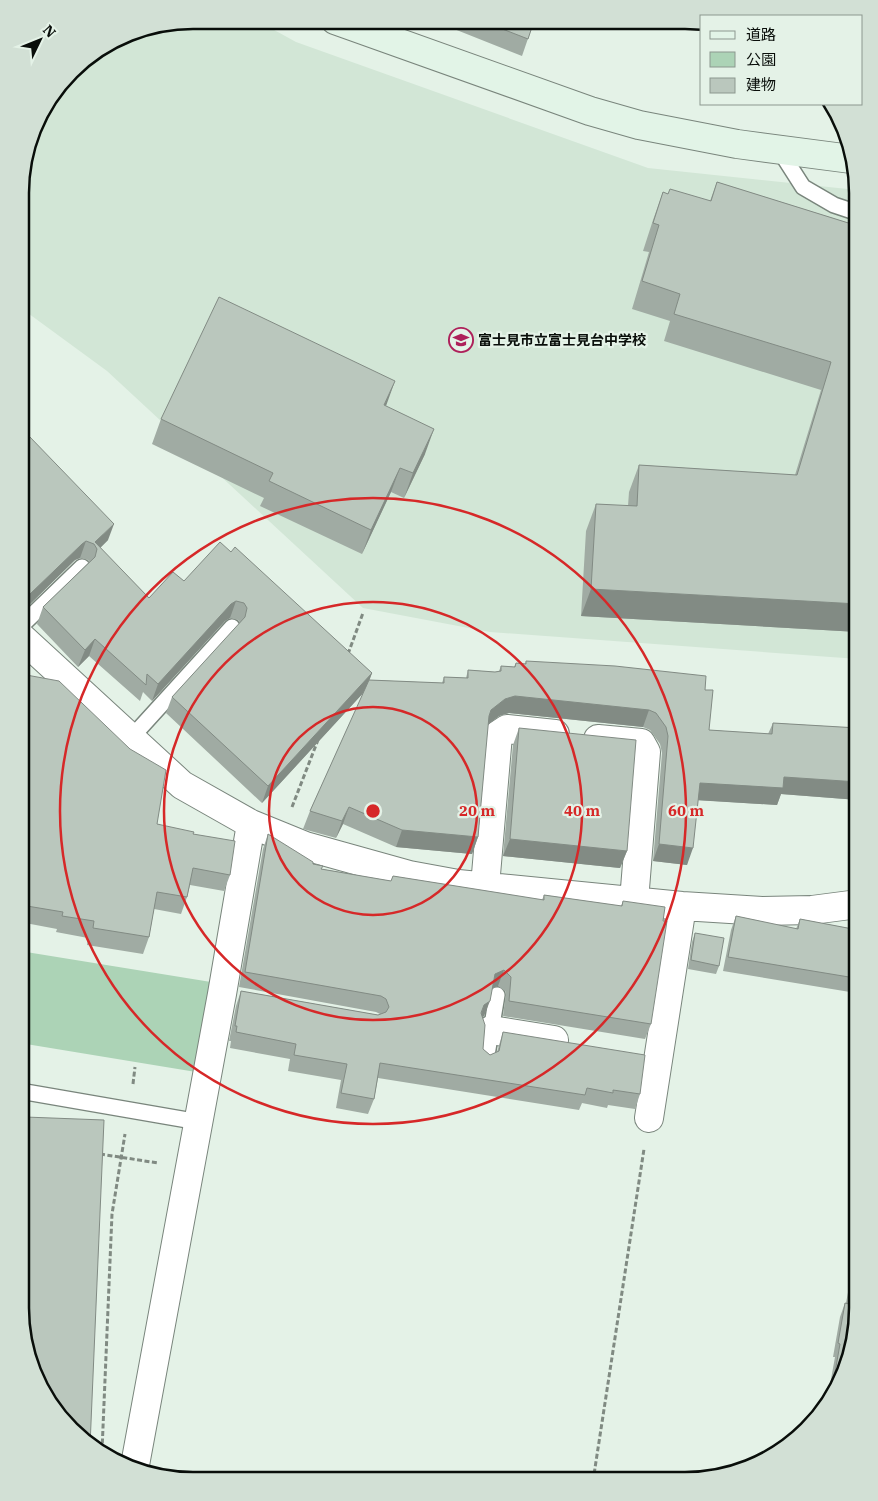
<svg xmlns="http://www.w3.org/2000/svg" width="878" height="1501" font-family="'IBM Plex Serif','Noto Sans JP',serif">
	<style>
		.built { fill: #d2e6d6 }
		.park { fill: #acd3b6 }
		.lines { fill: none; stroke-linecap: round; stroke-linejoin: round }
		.lane-casing { stroke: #79857c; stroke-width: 18 }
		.street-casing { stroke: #79857c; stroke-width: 30 }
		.secondary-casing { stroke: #79857c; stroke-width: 30 }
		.path { stroke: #808a82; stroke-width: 3; stroke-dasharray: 5 2.5; stroke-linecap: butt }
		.lane { stroke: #fff; stroke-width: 15 }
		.street { stroke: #fff; stroke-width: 28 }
		.secondary { stroke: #e2f4e7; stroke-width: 28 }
		.wall { fill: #a0aba3 }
		.shaded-wall { fill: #828b84 }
		.building { fill: #bac7bd; stroke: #828b84 }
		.ring { fill: none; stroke: #d62828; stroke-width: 2.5 }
		.labels { text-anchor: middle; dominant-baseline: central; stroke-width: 4.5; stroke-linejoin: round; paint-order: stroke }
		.poi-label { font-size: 14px; font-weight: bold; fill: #090e0a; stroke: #e4f2e7; text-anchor: start }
		.rim { fill: none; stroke: #090e0a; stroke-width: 2.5 }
		.centre { fill: #d62828; stroke: #e4f2e7; stroke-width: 2.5 }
		.ring-label { font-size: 15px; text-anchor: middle; font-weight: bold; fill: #d62828; stroke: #e4f2e7; stroke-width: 4.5; stroke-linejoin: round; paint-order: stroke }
	</style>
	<rect width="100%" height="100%" fill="#e4f2e7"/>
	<path class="built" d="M193,20H256L296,42L648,168L857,190L858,659L490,632L363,608L107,371L21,308V171L38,116L79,63L127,33Z"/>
	<path class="park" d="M20,951L211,982L196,1072L20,1043Z"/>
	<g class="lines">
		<defs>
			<path id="lane" d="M780,151L803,187L834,205L858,213
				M21,626L82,567
				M131,738L232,627
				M486,1061L497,995
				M20,1091L199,1122"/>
			<path id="street" d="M21,637L182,785L251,824L305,846L409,875L458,884L682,906L762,911L812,910L858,904
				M598,739L641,743L646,752L634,901
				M485,886L498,735L507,729L555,734
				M491,1030L554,1040
				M649,1118L682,906
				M135,1465L222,994L251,824"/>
			<path id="secondary" d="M335,20L590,111L639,125L737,144L851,159"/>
		</defs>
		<use href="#lane" class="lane-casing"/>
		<use href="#street" class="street-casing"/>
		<use href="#secondary" class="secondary-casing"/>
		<path class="path" d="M348,654L363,613
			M292,807L318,740
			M133,1084L135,1067
			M100,1154L158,1163
			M102,1451L112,1214L125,1134
			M593,1481L644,1149"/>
		<use href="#lane" class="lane"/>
		<use href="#street" class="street"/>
		<use href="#secondary" class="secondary"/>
	</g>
	<path class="wall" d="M434,21H534L522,56Z
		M717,182L858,226V632L581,616L586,531L596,504L628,506L629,492L639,465L795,475L821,390L664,341L670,321L632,309L649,252L643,251L653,220L663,192L668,194L710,201Z
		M386,406L425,454L404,498L391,492L362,554L260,506L264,498L152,444L161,419Z
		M21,438L108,540L100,548L149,598L184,581L231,552L372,673L369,680L442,683L444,677L466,678L468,670L495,672L499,671L501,666L514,667L516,663L525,664L526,661L705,690L709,730L768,734L773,723L858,728V800L781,794L777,805L698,800L687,865L653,861L662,753L660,744L650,730L643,727L509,713L499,716L488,724L478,837L472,854L396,847L343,824L336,838L303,829L310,811L364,692L262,803L166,713L172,697L240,623L238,620L230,618L225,621L152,701L143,692L140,701L89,656L78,667L37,624L43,607L89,562L88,560L80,558L75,560L24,610L21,608Z
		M21,674L157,824L193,834L230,875L224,891L190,885L187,897L181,914L154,909L149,937L143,954L87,945L88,938L56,932L57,929L20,922Z
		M519,728L627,851L620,868L503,856L513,745Z
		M268,834L313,864L322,869L391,881L393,876L542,900L544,895L621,906L623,901L651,1024L645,1039L503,1016L506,992L498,986L492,988L484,1016L483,1017V1049L490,1055L497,1052L503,1032L640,1094L635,1109L608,1105L607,1108L582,1103L579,1110L378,1078L374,1099L368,1114L336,1108L341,1080L288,1071L290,1059L230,1048L231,1041H229L236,1006L241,991L378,1015L380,1014L376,1012L239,987L263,849Z
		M736,916L796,929L800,919L858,930V999L849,998L850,992L723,971L731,930Z
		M695,933L719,966L716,974L688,969L692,942Z
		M25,1117L20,1308V1130Z
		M858,1239V1320L845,1374L826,1407L835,1357H833L840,1317L845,1303H846Z"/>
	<path class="shaded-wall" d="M395,381L386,406L384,405Z
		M434,429L425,454L404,498L413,473Z
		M400,468L391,492L362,554L371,530Z
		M114,524L108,540L96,552L97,549L95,542Z
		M86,541L80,558L75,560L24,610L30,594L82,544Z
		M591,589L858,604V632L581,616Z
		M236,601L230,618L225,621L152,701L158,684L231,604Z
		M95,639L89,656L78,667L85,650Z
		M372,673L366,690L262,803L268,786Z
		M515,696L649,710L643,727L509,713L499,716L485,727L491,710L505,699Z
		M784,777L858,782V800L781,794L777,805L694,800L700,783Z
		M349,807L343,824L336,838L342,821Z
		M402,830L478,837L472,854L396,847Z
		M510,839L627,851L620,868L503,856Z
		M659,844L693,848L687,865L653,861Z
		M504,970L498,986L490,989L495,974Z
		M490,1001L484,1016L479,1021L484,1005Z"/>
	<path class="building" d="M482,21H534L528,39Z
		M717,182L858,226V604L591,589L596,504L637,506L639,465L797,475L831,362L674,314L680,294L642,281L659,225L653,223L663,192L668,194L670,189L711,201Z
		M219,297L395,381L384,405L434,429L413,473L400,468L371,530L269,481L273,473L161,419Z
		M28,435L114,524L95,542L149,598L173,572L184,581L220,542L231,552L235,547L372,673L268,786L172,697L245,617L247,608L244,603L236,601L231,604L158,684L147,674L146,685L95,639L85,650L43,607L95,557L97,549L94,544L86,541L82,544L30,594L21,585V438L23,436L25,438Z
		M526,661L615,666L706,676L705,690H713L709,730L772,734L773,723L858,728V782L784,777L783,788L700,783L693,848L659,844L668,736L666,727L656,713L649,710L515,696L505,699L491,710L489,716L478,837L402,830L349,807L342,821L310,811L369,680L444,683V677L468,678V670L495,672L501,671V666L515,667L516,663L526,664Z
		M21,674L59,681L130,749L166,770L157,824L194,832L193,834L235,841L230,875L193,868L187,897L157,892L149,937L93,928L94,921L62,916L63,912L21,905Z
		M519,728L636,740L627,851L510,839Z
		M268,834L313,862V864L323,866L321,869L391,881L393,876L544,900V895L622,906L623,901L665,907L663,921H667L651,1024L509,1001L511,977L504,970L495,974L490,1001L484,1005L481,1013L485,1025L483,1049L490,1055L499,1051L503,1032L645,1055L640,1094L613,1090V1093L587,1088L585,1095L380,1063L374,1099L341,1093L347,1064L294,1055L296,1044L236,1032L237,1026H235L241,991L378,1015L386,1012L389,1007L386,999L381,996L245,972Z
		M736,916L798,929L800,919L858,930V984H854L855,978L728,957Z
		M695,933L724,938L719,966L691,960Z
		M25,1117L104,1120L90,1446L88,1445L33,1374L20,1308V1251Z
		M858,1254V1320L845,1374L830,1401L840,1344L838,1343L845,1303L849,1304Z"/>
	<g class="ring">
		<circle cx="373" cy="811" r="104"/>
		<circle cx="373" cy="811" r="209"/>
		<circle cx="373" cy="811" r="313"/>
	</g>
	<defs>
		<symbol id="school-ring" viewBox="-11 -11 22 22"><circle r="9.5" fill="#e4f2e7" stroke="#ae205a" stroke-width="1.5"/><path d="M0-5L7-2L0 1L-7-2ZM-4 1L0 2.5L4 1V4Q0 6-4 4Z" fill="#ae205a"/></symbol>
	</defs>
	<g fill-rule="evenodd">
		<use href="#school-ring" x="447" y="326" width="28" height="28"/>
	</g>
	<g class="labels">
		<g class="poi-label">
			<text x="478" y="340">富士見市立富士見台中学校</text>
		</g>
	</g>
	<path d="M0 0H878V1501H0ZM193 29H685A164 164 0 0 1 849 193V1308A164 164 0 0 1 685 1472H193A164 164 0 0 1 29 1308V193A164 164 0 0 1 193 29Z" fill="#d2e0d5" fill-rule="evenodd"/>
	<path class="rim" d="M193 29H685A164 164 0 0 1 849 193V1308A164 164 0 0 1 685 1472H193A164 164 0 0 1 29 1308V193A164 164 0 0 1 193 29Z"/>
	<circle cx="373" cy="811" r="8" class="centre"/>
	<g class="ring-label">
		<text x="477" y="816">20 m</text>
		<text x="582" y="816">40 m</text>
		<text x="686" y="816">60 m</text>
	</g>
	<rect x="700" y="15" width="162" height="90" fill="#e4f2e7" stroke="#8c978f"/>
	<rect x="710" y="31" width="25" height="8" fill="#e2f4e7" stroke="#8c978f"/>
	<text x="746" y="40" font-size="15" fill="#090e0a">道路</text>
	<rect x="710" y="52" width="25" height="15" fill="#acd3b6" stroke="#8c978f"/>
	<text x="746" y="65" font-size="15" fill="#090e0a">公園</text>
	<rect x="710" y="78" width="25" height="15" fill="#bac7bd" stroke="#8c978f"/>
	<text x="746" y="90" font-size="15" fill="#090e0a">建物</text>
	<g transform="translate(40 40) rotate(47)" stroke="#e4f2e7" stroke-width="4" paint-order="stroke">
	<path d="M0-4L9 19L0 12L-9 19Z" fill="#090e0a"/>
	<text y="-8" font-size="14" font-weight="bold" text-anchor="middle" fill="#090e0a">N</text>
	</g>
</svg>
